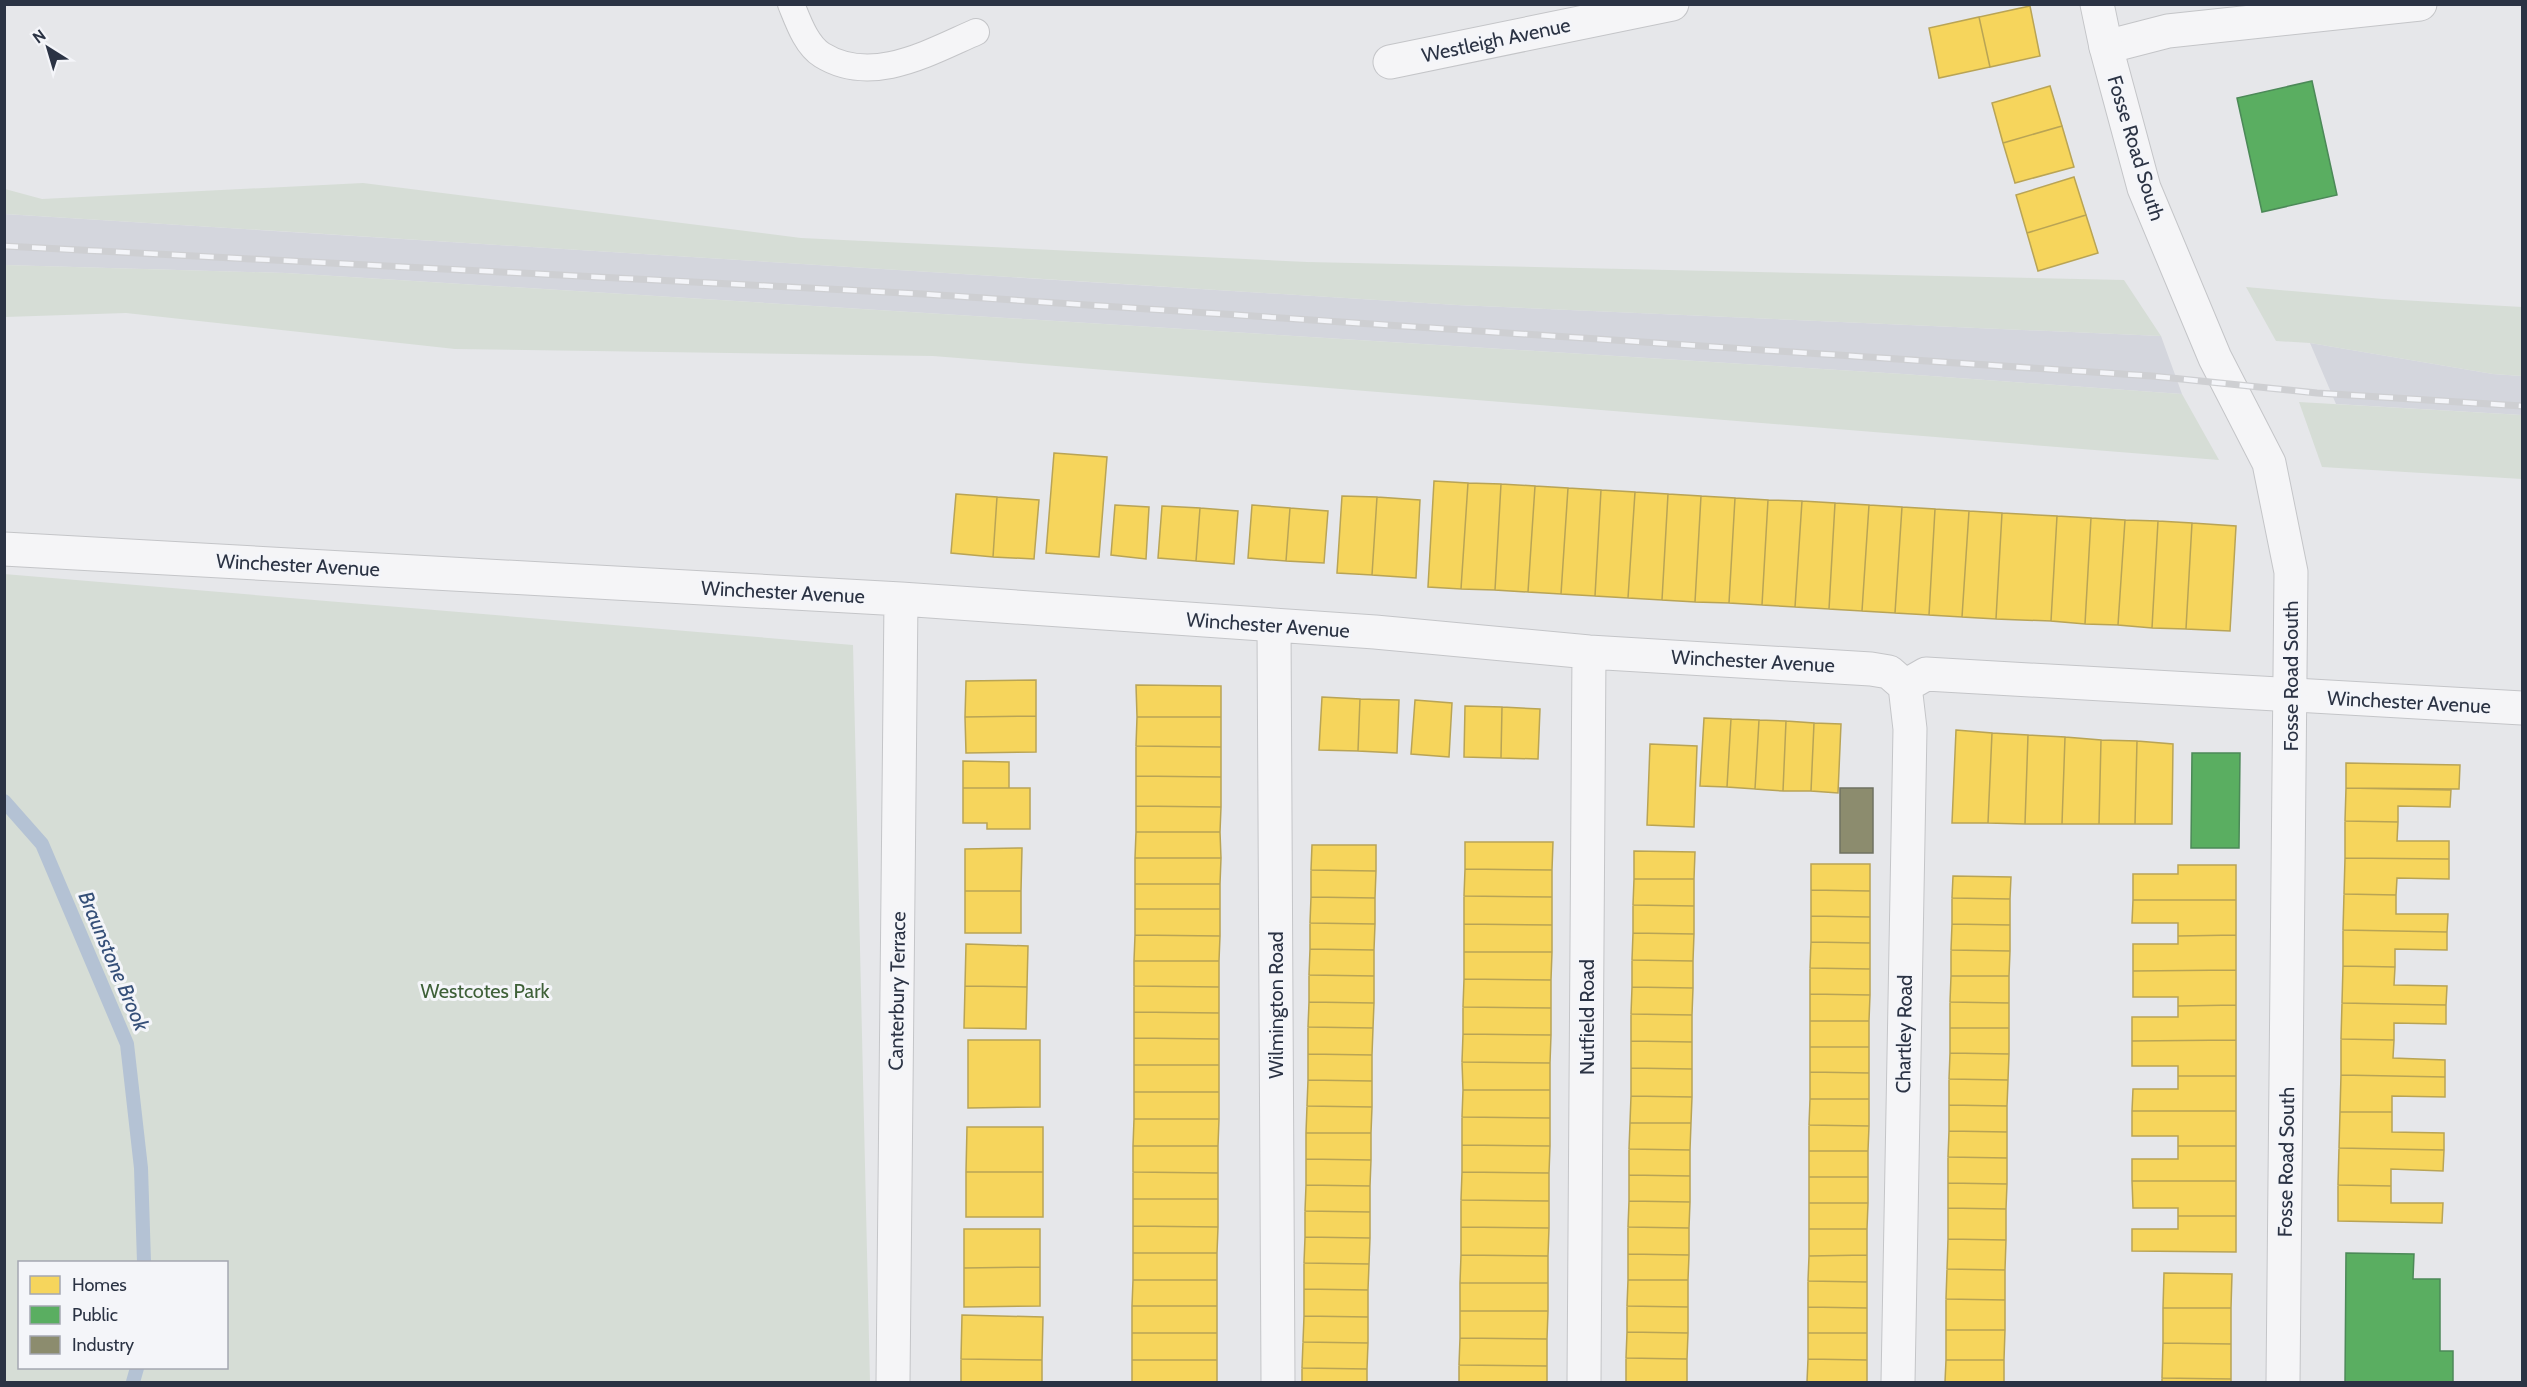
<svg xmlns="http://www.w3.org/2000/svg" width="2527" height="1387" font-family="Cabin,sans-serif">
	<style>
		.built { fill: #d4d6dd }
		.green { fill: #d6ddd6; fill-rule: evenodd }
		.homes { fill: #f6d55c; stroke: #b9a455; stroke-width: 1.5 }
		.public { fill: #5aae61; stroke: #4c8958; stroke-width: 1.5 }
		.industry { fill: #8c8c6e; stroke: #6f7161; stroke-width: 1.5 }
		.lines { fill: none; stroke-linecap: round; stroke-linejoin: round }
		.stream { stroke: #b4c2d4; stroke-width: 14 }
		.service-casing { stroke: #c4c5c8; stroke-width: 28 }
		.minor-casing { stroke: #c4c5c8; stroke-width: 35 }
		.tertiary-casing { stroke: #c4c5c8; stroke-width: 35 }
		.service { stroke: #f5f5f7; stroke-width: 26 }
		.minor { stroke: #f5f5f7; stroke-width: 33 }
		.tertiary { stroke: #f5f5f7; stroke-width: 33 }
		.rail-casing { stroke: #cecfd2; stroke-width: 7 }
		.rail { stroke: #f4f5f9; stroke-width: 4.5; stroke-dasharray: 14; stroke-linecap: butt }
		.labels { text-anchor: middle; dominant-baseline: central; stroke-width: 6; stroke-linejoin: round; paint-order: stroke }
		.street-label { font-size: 20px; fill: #2b3344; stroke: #f4f5f9 }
		.park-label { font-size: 20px; fill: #3e6038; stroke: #f4f5f9 }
		.water-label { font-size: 21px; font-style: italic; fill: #354f78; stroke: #f4f5f9 }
	</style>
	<rect width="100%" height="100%" fill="#e6e7ea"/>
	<path class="built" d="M4,214L1457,305L2161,336L2182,394L1903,374L286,273L5,265Z
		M2310,343L2493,374L2522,376V415L2336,404Z"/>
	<path class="green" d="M363,183L801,238L1307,262L2124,280L2161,336L1457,305L5,214V189L42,199Z
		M5,265L286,273L1903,374L2182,394L2219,460L933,356L455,349L126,313L5,317Z
		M2246,287L2383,299L2522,307V376L2493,374L2310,343L2276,341Z
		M2299,402L2522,415V479L2322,467Z
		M4,574L853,645L870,1382H5ZM226,1262V1368H20V1262Z"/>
	<path class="homes" d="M2030,6L2040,56L1990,67L1979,17Z
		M1979,17L1990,67L1939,78L1929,28Z
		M2050,86L2062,126L2003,143L1992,103Z
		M2062,126L2074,167L2015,183L2003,143Z
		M2074,177L2086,215L2027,233L2016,195Z
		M2086,215L2098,253L2038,271L2027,233Z
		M1054,453L1107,457L1099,557L1046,553Z
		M1434,481L1468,483L1461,589L1428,587Z
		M1468,483L1501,484L1495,590L1461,589Z
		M1501,484L1535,486L1528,592L1495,590Z
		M1535,486L1568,488L1561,594L1528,592Z
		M1568,488L1601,490L1595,596L1561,594Z
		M1601,490L1635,492L1628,598L1595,596Z
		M1635,492L1668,494L1662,600L1628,598Z
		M956,494L997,497L993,557L951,553Z
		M1668,494L1701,496L1695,602L1662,600Z
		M1342,496L1377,497L1372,575L1337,573Z
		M1701,496L1735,498L1729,603L1695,602Z
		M997,497L1039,500L1034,559L993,557Z
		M1377,497L1420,500L1416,578L1372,575Z
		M1735,498L1768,500L1762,605L1729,603Z
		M1768,500L1802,501L1795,607L1762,605Z
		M1802,501L1835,503L1829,609L1795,607Z
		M1835,503L1869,505L1862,611L1829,609Z
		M1115,505L1149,507L1146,559L1111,555Z
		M1252,505L1290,508L1286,561L1248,558Z
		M1869,505L1902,507L1895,613L1862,611Z
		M1162,506L1200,508L1196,561L1158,558Z
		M1902,507L1935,509L1929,615L1895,613Z
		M1200,508L1238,511L1234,564L1196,561Z
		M1290,508L1328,511L1324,563L1286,561Z
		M1935,509L1969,511L1962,617L1929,615Z
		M1969,511L2002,513L1996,619L1962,617Z
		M2002,513L2057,516L2051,621L1996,619Z
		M2057,516L2091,518L2085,624L2051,621Z
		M2091,518L2125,520L2118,625L2085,624Z
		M2125,520L2158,521L2152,628L2118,625Z
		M2158,521L2192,523L2186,629L2152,628Z
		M2192,523L2236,526L2230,631L2186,629Z
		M1036,680V716L965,717L966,681Z
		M1136,685L1221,686V717H1137Z
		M1322,697L1360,699L1358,751L1319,750Z
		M1360,699L1399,700L1397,753L1358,751Z
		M1415,700L1452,703L1449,757L1411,754Z
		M1465,706L1502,707L1501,758L1464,757Z
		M1502,707L1540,709L1538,759L1501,758Z
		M1036,716V752L966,753L965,717Z
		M1137,717H1221V747L1136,746Z
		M1704,718L1731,719L1727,787L1700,786Z
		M1731,719L1759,720L1755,789L1727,787Z
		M1759,720L1786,721L1783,791L1755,789Z
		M1786,721L1814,723L1811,791H1783Z
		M1814,723L1841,724L1838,793L1811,791Z
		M1956,730L1992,733L1988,823H1952Z
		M1992,733L2028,735L2025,824L1988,823Z
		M2028,735L2065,737L2062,824H2025Z
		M2065,737L2101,740L2099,824H2062Z
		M2101,740L2137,741L2135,824H2099Z
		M2137,741L2173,744L2172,824H2135Z
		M1650,744L1697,746L1694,827L1647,825Z
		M1136,746L1221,747V777L1136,776Z
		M963,761L1009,762V788H963Z
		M2346,763L2460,765L2459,789L2346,788Z
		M1136,776L1221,777V807L1136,806Z
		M963,788H1030V829H987V823H963Z
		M2346,788L2451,790L2450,807L2398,806V822L2345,821Z
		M1136,806L1221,807L1220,832H1136Z
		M2345,821L2398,822L2397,841H2449V859L2345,858Z
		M1136,832H1220L1221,858H1135Z
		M1465,842H1553L1552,870L1465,869Z
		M1312,845H1376V871L1311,870Z
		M1022,848L1021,891H965V849Z
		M1634,851L1695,852L1694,879H1634Z
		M1135,858H1221L1220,884H1135Z
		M2345,858L2449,859V879L2397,878L2396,895L2344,894Z
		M1811,864H1870V891L1811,890Z
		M2178,865H2236V900H2133V874H2178Z
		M1465,869L1552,870V897L1464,896Z
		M1311,870L1376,871L1375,898L1311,897Z
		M1953,876L2011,877L2010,899L1952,898Z
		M1634,879H1694V906L1633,905Z
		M1135,884H1220V909H1135Z
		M1811,890L1870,891V917L1811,916Z
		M965,891H1021V933H965Z
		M2344,894L2396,895V914H2448L2447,932L2343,930Z
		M1464,896L1552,897V925L1464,924Z
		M1311,897L1375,898V924L1310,923Z
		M1952,898L2010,899V925L1952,924Z
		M2133,900H2236V935L2178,936V923H2132Z
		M1633,905L1694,906V934L1633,933Z
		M1135,909H1220V936L1135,935Z
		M1811,916L1870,917V943L1811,942Z
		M1310,923L1375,924L1374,950L1310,949Z
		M1464,924L1552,925V952H1464Z
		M1952,924L2010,925V951L1951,950Z
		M2343,930L2447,932V950L2395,949V967L2343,966Z
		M1633,933L1694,934L1693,961L1632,960Z
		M1135,935L1220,936L1219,961H1134Z
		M2236,935V970L2133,971V944H2178V936Z
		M1811,942L1870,943V969L1810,968Z
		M966,944L1028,946L1027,987L965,986Z
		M1310,949L1374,950V976L1309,975Z
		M1951,950L2010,951L2009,976H1951Z
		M1464,952H1552L1551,980L1464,979Z
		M1632,960L1693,961V988L1632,987Z
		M1134,961H1219V987L1134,986Z
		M2343,966L2395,967L2394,985L2447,986L2446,1005L2342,1003Z
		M1810,968L1870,969V995L1810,994Z
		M2236,970V1005L2178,1006V997H2133V971Z
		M1309,975L1374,976V1003L1309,1002Z
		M1951,976H2009V1003L1950,1002Z
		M1464,979L1551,980V1008L1463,1007Z
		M965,986L1027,987L1026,1029L964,1028Z
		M1134,986L1219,987V1013L1134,1012Z
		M1632,987L1693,988L1692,1015L1631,1014Z
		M1810,994L1870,995L1869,1021H1810Z
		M1309,1002L1374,1003L1373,1028L1308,1027Z
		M1950,1002L2009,1003V1028H1950Z
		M2342,1003L2446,1005V1024L2394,1023V1040L2341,1039Z
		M2236,1005V1040L2132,1041V1017H2178V1006Z
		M1463,1007L1551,1008V1035L1463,1034Z
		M1134,1012L1219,1013V1039L1134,1038Z
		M1631,1014L1692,1015V1042L1631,1041Z
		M1810,1021H1869V1047H1810Z
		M1308,1027L1373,1028L1372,1055L1308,1054Z
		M1950,1028H2009V1054L1950,1053Z
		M1463,1034L1551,1035L1550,1063L1462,1062Z
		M1134,1038L1219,1039V1065H1134Z
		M2341,1039L2394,1040L2393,1058L2445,1060V1077L2341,1075Z
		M968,1040H1040V1107L968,1108Z
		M2236,1040V1076H2178V1066H2132V1041Z
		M1631,1041L1692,1042V1069L1631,1068Z
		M1810,1047H1869V1073L1810,1072Z
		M1950,1053L2009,1054L2008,1080L1949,1079Z
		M1308,1054L1372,1055V1081L1308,1080Z
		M1462,1062L1550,1063V1090H1463Z
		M1134,1065H1219V1092H1134Z
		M1631,1068L1692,1069V1097L1631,1096Z
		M1810,1072L1869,1073V1099H1810Z
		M2341,1075L2445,1077V1097L2392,1096V1112H2340Z
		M2178,1076H2236V1111H2132L2133,1089H2178Z
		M1949,1079L2008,1080L2007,1106L1949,1105Z
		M1308,1080L1372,1081V1107L1307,1106Z
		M1463,1090H1550V1118L1462,1117Z
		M1134,1092H1219V1119H1134Z
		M1631,1096L1692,1097L1691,1123H1630Z
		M1810,1099H1869V1126L1809,1125Z
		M1949,1105L2007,1106V1132L1949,1131Z
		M1307,1106L1372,1107L1371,1133H1306Z
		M2132,1111H2236V1146H2178V1136H2132Z
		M2340,1112H2392V1132L2444,1133V1150L2339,1148Z
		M1462,1117L1550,1118V1146L1462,1145Z
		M1134,1119H1219L1218,1146H1133Z
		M1630,1123H1691L1690,1150L1629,1149Z
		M1809,1125L1869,1126L1868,1151H1809Z
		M967,1127H1043V1172H966Z
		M1949,1131L2007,1132V1158L1948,1157Z
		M1306,1133H1371V1160L1306,1159Z
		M1462,1145L1550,1146L1549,1173L1462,1172Z
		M1133,1146H1218V1173L1133,1172Z
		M2178,1146H2236V1181H2132V1159H2178Z
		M2339,1148L2444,1150L2443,1171L2391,1169V1186L2338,1185Z
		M1629,1149L1690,1150V1176L1629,1175Z
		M1809,1151H1868V1177H1809Z
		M1948,1157L2007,1158V1184L1948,1183Z
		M1306,1159L1371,1160L1370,1186L1306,1185Z
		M966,1172H1043V1217H966Z
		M1133,1172L1218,1173V1199H1133Z
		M1462,1172L1549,1173V1201L1461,1200Z
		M1629,1175L1690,1176V1202L1629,1201Z
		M1809,1177H1868V1203H1809Z
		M2132,1181H2236V1216H2178V1208H2133Z
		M1948,1183L2007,1184L2006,1209L1948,1208Z
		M1306,1185L1370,1186V1212L1305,1211Z
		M2338,1185L2391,1186V1203H2443L2442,1223L2338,1221Z
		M1133,1199H1218V1227L1133,1226Z
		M1461,1200L1549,1201V1228L1461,1227Z
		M1629,1201L1690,1202L1689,1228L1628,1227Z
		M1809,1203H1868L1867,1229H1809Z
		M1948,1208L2006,1209V1240L1948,1239Z
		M1305,1211L1370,1212V1238L1305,1237Z
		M2178,1216H2236V1252L2132,1251V1229H2178Z
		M1133,1226L1218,1227L1217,1253H1133Z
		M1461,1227L1549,1228L1548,1256L1461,1255Z
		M1628,1227L1689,1228V1255L1628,1254Z
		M964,1229H1040V1267L964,1268Z
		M1809,1229H1867V1255L1809,1256Z
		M1305,1237L1370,1238L1369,1264L1304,1263Z
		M1948,1239L2006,1240L2005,1270L1947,1269Z
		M1133,1253H1217V1280H1133Z
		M1628,1254L1689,1255L1688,1280H1628Z
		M1461,1255L1548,1256V1283H1460Z
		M1867,1255V1282L1808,1281L1809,1256Z
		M1304,1263L1369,1264L1368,1290L1304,1289Z
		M1040,1267V1306L964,1307V1268Z
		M1947,1269L2005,1270V1300L1946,1299Z
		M2164,1273L2232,1274L2231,1308H2163Z
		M1133,1280H1217V1306H1132Z
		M1628,1280H1688V1307L1627,1306Z
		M1808,1281L1867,1282V1308L1808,1307Z
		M1460,1283H1548V1311H1460Z
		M1304,1289L1368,1290V1317L1304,1316Z
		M1946,1299L2005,1300V1330H1946Z
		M1132,1306H1217V1333H1132Z
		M1627,1306L1688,1307V1333L1627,1332Z
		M1808,1307L1867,1308V1333H1808Z
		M2163,1308H2231V1344L2163,1343Z
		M1460,1311H1548L1547,1339L1460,1338Z
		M962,1315L1043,1317L1042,1360L961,1359Z
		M1304,1316L1368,1317V1343L1303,1342Z
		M1946,1330H2005L2004,1360H1946Z
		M1627,1332L1688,1333L1687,1359L1626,1358Z
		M1132,1333H1217V1360H1132Z
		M1808,1333H1867V1360L1808,1359Z
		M1460,1338L1547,1339V1366L1459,1365Z
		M1303,1342L1368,1343L1367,1369L1302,1368Z
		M2163,1343L2231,1344V1379L2162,1378Z
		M1626,1358L1687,1359V1382H1626Z
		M961,1359L1042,1360V1382H961Z
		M1808,1359L1867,1360V1382H1807Z
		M1132,1360H1217V1382H1132Z
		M1946,1360H2004V1382H1945Z
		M1459,1365L1547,1366V1382H1459Z
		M1302,1368L1367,1369V1382H1302Z
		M2162,1378L2231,1379V1382H2162Z"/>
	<path class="public" d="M2312,81L2337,195L2262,212L2237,98Z
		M2192,753H2240L2239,848H2191Z
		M2346,1253L2414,1254L2413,1279H2440V1351H2453V1382H2345Z"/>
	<path class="industry" d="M1840,788H1873V853H1840Z"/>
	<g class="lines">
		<path class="stream" d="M4,801L42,844L127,1044L141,1168L144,1262
			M133,1382L137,1368"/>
		<defs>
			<path id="service" d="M791,4C798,21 806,45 822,55C872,86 930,52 976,32"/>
			<path id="minor" d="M2106,47L2168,31L2420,4
				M1390,62L1672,4
				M4,549L901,599L1375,632L1589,652L1871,669L1889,672L1905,686
				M1274,627L1278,1382
				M1905,686L1926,674L2522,708
				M893,1382L901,599
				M1584,1382L1589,652
				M1898,1382L1910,729L1905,686"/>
			<path id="tertiary" d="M2097,4L2106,47L2144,188L2215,358L2269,463L2291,572L2283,1382"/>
		</defs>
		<use href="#service" class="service-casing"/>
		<use href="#minor" class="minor-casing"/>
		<use href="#tertiary" class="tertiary-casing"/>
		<use href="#service" class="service"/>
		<use href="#minor" class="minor"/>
		<use href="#tertiary" class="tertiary"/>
		<defs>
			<path id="rail" d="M4,246L923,294L2152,376L2317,393L2522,406"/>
		</defs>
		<use href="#rail" class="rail-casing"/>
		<use href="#rail" class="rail"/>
	</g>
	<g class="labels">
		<g class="street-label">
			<text transform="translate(1496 40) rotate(-12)">Westleigh Avenue</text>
			<text transform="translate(2136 148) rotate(73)">Fosse Road South</text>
			<text transform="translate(298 565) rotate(3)">Winchester Avenue</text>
			<text transform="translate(783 592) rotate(3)">Winchester Avenue</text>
			<text transform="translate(1268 625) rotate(4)">Winchester Avenue</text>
			<text transform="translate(1753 661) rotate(3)">Winchester Avenue</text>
			<text transform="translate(2291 676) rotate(-90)">Fosse Road South</text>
			<text transform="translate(2409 702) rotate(3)">Winchester Avenue</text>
			<text transform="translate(897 991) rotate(-89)">Canterbury Terrace</text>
			<text transform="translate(1276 1005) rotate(-90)">Wilmington Road</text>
			<text transform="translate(1587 1017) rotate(-90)">Nutfield Road</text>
			<text transform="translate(1904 1034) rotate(-89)">Chartley Road</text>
			<text transform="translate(2286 1162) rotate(-89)">Fosse Road South</text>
		</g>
		<g class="park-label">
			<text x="485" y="991">Westcotes Park</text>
		</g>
		<g class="water-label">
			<text transform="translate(114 961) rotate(67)">Braunstone Brook</text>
		</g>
	</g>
	<rect width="2527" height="1387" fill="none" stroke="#2b3344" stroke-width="12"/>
	<rect x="18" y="1261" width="210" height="108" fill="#f4f5f9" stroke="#a4a7b1" stroke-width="1.5"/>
	<rect x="30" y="1276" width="30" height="18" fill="#f6d55c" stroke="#a4a7b1" stroke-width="1.5"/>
	<text x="72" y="1291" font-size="18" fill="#2b3344">Homes</text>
	<rect x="30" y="1306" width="30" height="18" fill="#5aae61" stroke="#a4a7b1" stroke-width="1.5"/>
	<text x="72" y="1321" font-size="18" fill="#2b3344">Public</text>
	<rect x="30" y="1336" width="30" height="18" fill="#8c8c6e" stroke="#a4a7b1" stroke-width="1.5"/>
	<text x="72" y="1351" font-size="18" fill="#2b3344">Industry</text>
	<g transform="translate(48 48) rotate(323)" stroke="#f4f5f9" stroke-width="4.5" paint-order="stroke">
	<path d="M0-4.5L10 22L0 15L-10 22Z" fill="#2b3344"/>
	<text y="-9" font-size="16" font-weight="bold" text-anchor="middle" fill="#2b3344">N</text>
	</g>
</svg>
